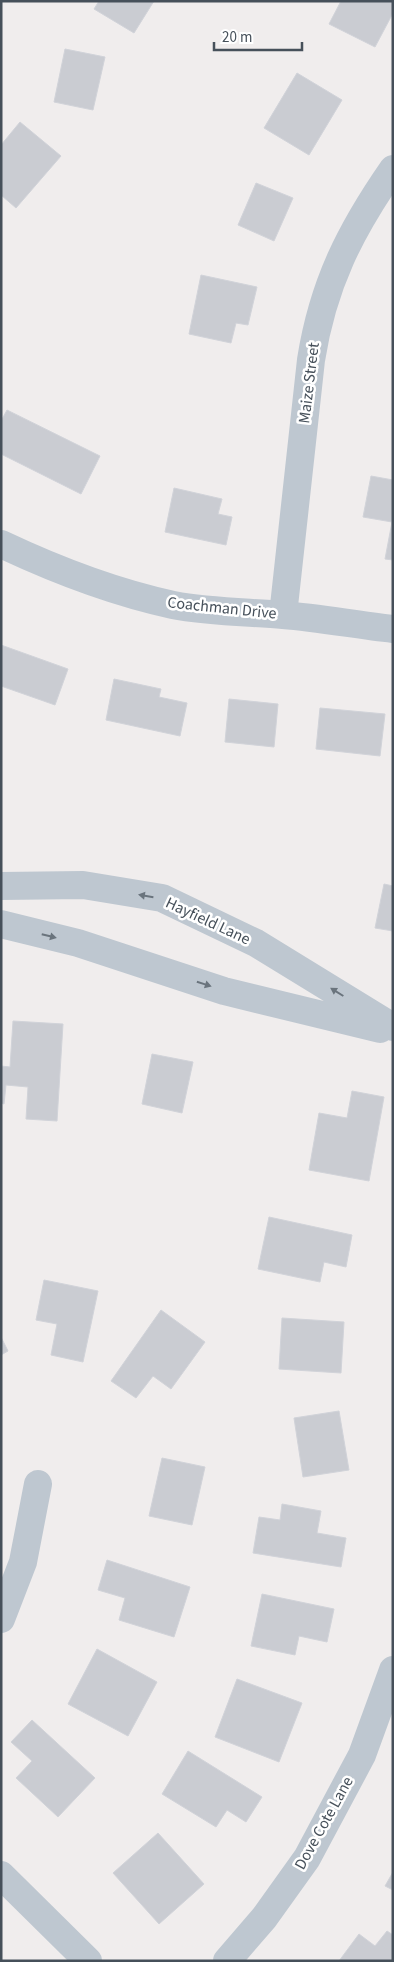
<svg xmlns="http://www.w3.org/2000/svg" width="394" height="1962" font-family="'Source Sans 3',sans-serif">
	<style>
		.building { fill: #caccd2; stroke: #d1d3d9 }
		.lines { fill: none; stroke-linecap: round; stroke-linejoin: round }
		.street { stroke: #bec7d0; stroke-width: 28 }
		.oneway { fill: #6a747d }
		.labels { text-anchor: middle; dominant-baseline: central; stroke-width: 5; stroke-linejoin: round; paint-order: stroke }
		.street-label { font-size: 16px; fill: #46505a; stroke: #fff }
	</style>
	<rect width="100%" height="100%" fill="#f0eded"/>
	<path class="building" d="M99,1H154L134,33L94,9Z
		M341,1H393V13L375,47L329,24Z
		M65,49L105,57L93,110L54,102Z
		M297,73L342,100L309,155L264,128Z
		M20,122L61,156L16,208L1,195V145Z
		M256,183L293,198L274,241L238,225Z
		M201,275L257,287L248,325L236,323L231,343L189,334Z
		M7,410L100,456L81,494L1,454V421Z
		M371,476L393,480V560L385,559L392,522L363,517Z
		M174,488L222,499L218,514L232,517L226,545L165,532Z
		M1,645L68,669L55,705L1,686Z
		M114,679L161,689L159,697L187,703L180,736L106,720Z
		M229,699L278,704L274,747L225,742Z
		M320,708L385,714L380,756L316,749Z
		M384,884L393,886V931L375,928Z
		M13,1021L63,1024L57,1121L26,1119L28,1087L6,1085L4,1104L1,1103V1066L10,1067Z
		M152,1054L193,1062L182,1113L142,1104Z
		M352,1091L384,1097L369,1181L309,1170L319,1113L347,1118Z
		M269,1217L352,1235L346,1267L324,1262L320,1282L258,1269Z
		M44,1280L98,1291L83,1362L51,1355L57,1324L36,1320Z
		M161,1310L205,1342L171,1389L153,1376L136,1398L111,1381Z
		M282,1318L344,1322L341,1373L279,1369Z
		M1,1337L8,1351L1,1355Z
		M339,1411L349,1470L303,1477L294,1418Z
		M162,1458L205,1467L192,1525L149,1516Z
		M282,1504L321,1511L317,1533L346,1538L341,1567L253,1553L259,1517L280,1520Z
		M107,1560L190,1587L174,1637L119,1620L125,1598L98,1590Z
		M262,1594L334,1609L327,1642L299,1636L295,1655L251,1646Z
		M97,1649L157,1682L128,1736L68,1704Z
		M237,1679L302,1703L279,1762L215,1737Z
		M32,1720L95,1778L58,1817L16,1778L32,1761L11,1742Z
		M188,1751L262,1797L246,1822L227,1810L216,1827L162,1794Z
		M158,1833L204,1884L159,1924L113,1873Z
		M393,1872V1890L385,1886Z
		M387,1931L393,1935V1959L391,1961H339L359,1934L375,1946Z"/>
	<g class="lines">
		<path class="street" d="M1,544C56,570 113,592 173,605C209,612 247,612 283,615C320,618 356,625 393,629
			M283,615L311,360C323,284 350,231 393,169
			M1,886L83,885L162,898L256,943L393,1027
			M1,924L78,943L224,991L380,1029
			M1,1619L23,1562L38,1484
			M1,1875L88,1961
			M227,1961L264,1918L307,1858L362,1755L393,1670"/>
	</g>
	<defs><path id="oneway-solid" d="M-6-.8H1V-3.2L6.5 0L1 3.2V.8H-6Z" transform="scale(1.25)"/></defs>
	<g class="oneway">
		<use href="#oneway-solid" transform="translate(146 896) rotate(-170)"/>
		<use href="#oneway-solid" transform="translate(49 936) rotate(14)"/>
		<use href="#oneway-solid" transform="translate(204 984) rotate(18)"/>
		<use href="#oneway-solid" transform="translate(337 992) rotate(-148)"/>
	</g>
	<g class="labels">
		<g class="street-label">
			<text transform="translate(309 383) rotate(-83)">Maize Street</text>
			<text transform="translate(222 608) rotate(6)">Coachman Drive</text>
			<text transform="translate(208 921) rotate(25)">Hayfield Lane</text>
			<text transform="translate(324 1823) rotate(-61)">Dove Cote Lane</text>
		</g>
	</g>
	<rect width="394" height="1962" fill="none" stroke="#46505a" stroke-width="5"/>
	<path d="M214 42v8h88v-8" fill="none" stroke="#46505a" stroke-width="2.5"/>
	<text x="222" y="42" font-size="15" fill="#46505a" stroke="#ffffff" stroke-width="4" paint-order="stroke">20 m</text>
</svg>
